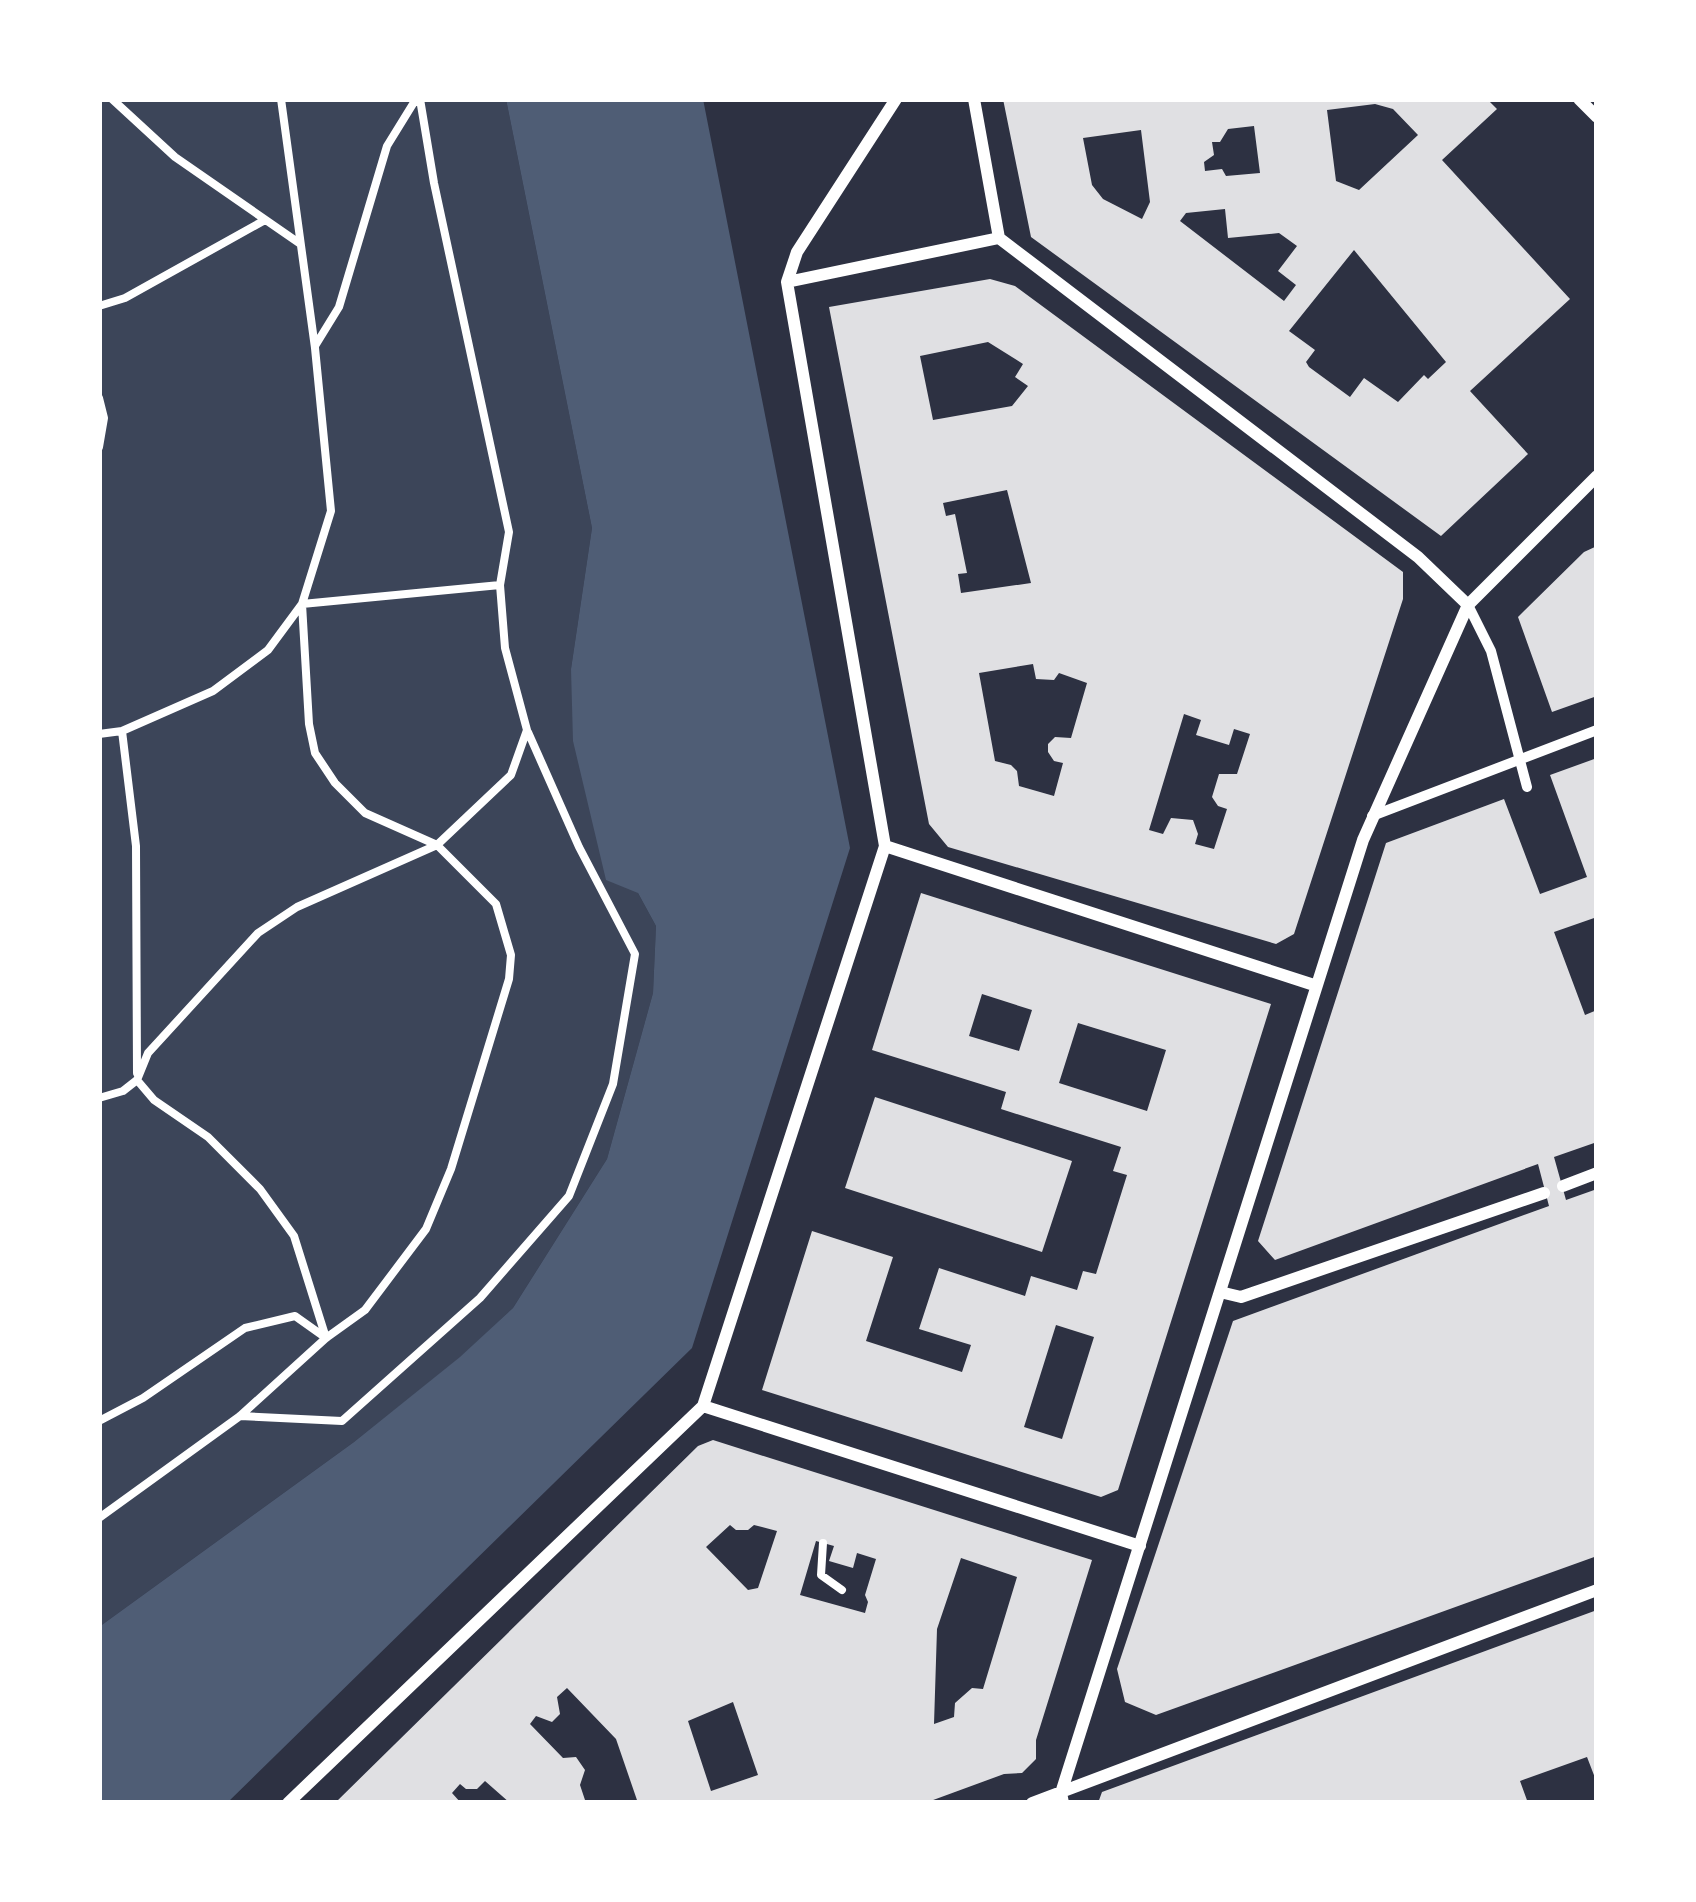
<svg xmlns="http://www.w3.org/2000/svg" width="1696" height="1902" font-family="'Fira Sans Condensed',sans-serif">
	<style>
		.green { fill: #3c4559 }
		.water { fill: #4f5d75 }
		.building { fill: #e0e0e3; fill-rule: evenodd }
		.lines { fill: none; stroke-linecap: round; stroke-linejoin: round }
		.path { stroke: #fff; stroke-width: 8 }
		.pedestrian { stroke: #fff; stroke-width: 10 }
		.minor { stroke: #fff; stroke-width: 12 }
	</style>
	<rect width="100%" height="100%" fill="#2d3142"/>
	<path class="green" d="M99,99H506L592,528L571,669L638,893L656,926L653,993L607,1159L513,1308L461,1357L354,1442L99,1627Z"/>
	<path class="water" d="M506,99H703L850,848L692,1348L227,1803H99V1627L354,1442L460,1357L513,1308L607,1159L653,993L656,926L638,893L606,880L573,741L571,669L592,528Z"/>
	<path class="building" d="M1003,99H1487L1497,109L1442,160L1570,299L1470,391L1528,454L1441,536L1031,237ZM1375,104L1393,109L1418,135L1359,190L1336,181L1327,110ZM1254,126L1260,173L1226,176L1222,169L1205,171L1204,162L1214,155L1212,142H1220L1228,129ZM1141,130L1150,202L1142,219L1103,199L1092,185L1083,138ZM1225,209L1228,238L1279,233L1297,246L1278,271L1296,285L1284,301L1180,221L1186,213ZM1354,250L1446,362L1428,379L1424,375L1398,402L1364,378L1350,397L1309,367L1306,362L1315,350L1289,331Z
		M990,279L1015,286L1403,572V599L1294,934L1276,944L948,847L929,824L829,307ZM988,342L1023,364L1015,377L1028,386L1012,406L933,420L920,356ZM1007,490L1031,583L961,593L958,574L967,573L955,514L946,516L943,503ZM1033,664L1036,679L1054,680L1059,673L1087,683L1071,738L1055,737L1048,744V752L1054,761L1063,763L1054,796L1019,786L1017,771L1011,765L995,761L979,673ZM1184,714L1201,720L1196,735L1229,745L1234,729L1250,734L1237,774H1219L1212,797L1218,806L1227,809L1214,849L1195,844L1198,834L1193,820L1171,818L1163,834L1149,830Z
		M1597,546V696L1552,712L1518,617L1584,552Z
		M1597,758V917L1554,932L1585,1015L1597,1010V1142L1554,1157L1566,1200L1597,1189V1556L1156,1715L1125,1702L1117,1669L1233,1321L1549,1206L1538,1164L1275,1260L1258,1241L1386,843L1504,799L1540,894L1587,877L1550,775Z
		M921,893L1271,1004L1118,1490L1101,1497L762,1390L812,1231L893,1257L866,1341L962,1372L971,1345L919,1329L939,1268L1025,1296L1031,1276L1077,1290L1083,1271L1096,1274L1127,1175L1113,1171L1121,1147L1001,1109L1006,1092L872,1050ZM982,994L1032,1010L1019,1051L969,1036ZM1078,1023L1166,1050L1147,1111L1059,1083ZM1056,1325L1094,1337L1062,1439L1024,1427Z
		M875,1097L1072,1161L1042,1252L845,1188Z
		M713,1440L1092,1560L1036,1740V1759L1022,1773L1004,1774L925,1803H638L616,1739L567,1688L557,1697L560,1714L552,1722L536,1716L530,1724L563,1758L576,1757L585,1770L580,1785L586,1803H510L485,1781L477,1789H466L460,1784L452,1793L461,1803H335L698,1446ZM730,1525L736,1530H748L754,1525L777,1531L758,1588L748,1590L706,1547ZM816,1541L834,1546L829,1561L853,1568L857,1553L876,1559L865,1595L868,1602L865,1613L800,1595ZM961,1558L1017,1577L983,1689L972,1688L955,1703L954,1717L934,1724L937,1629ZM733,1702L758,1775L711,1791L688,1721Z
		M1597,1610V1783L1587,1757L1520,1781L1528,1803H1098L1102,1792Z"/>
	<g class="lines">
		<path class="path" d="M112,99L175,157L299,243
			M99,306L125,298L265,220
			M315,346L339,307L387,146L416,99
			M99,398L104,418L99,447
			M99,734L122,731
			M137,1073L136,846L122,731L213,691L268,650L302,604L331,511L315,348L281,99
			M137,1080L148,1053L258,933L297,907L437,845L511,775L527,730L505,648L500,585L509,532L434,183L420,99
			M99,1098L123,1091L137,1080L154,1100L208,1137L260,1189L294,1236L326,1338L295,1316L245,1328L143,1398L99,1421
			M240,1416L342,1421L480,1298L569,1196L613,1084L635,954L579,847L528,732
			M99,1518L240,1416L326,1338L365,1310L426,1229L451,1169L509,979L511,955L496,904L437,845L365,813L335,783L315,753L309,724L302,604L500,585
			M823,1543L821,1575L842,1590"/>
		<path class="pedestrian" d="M1468,605L1491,651L1527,787
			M1372,816L1597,730"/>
		<path class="minor" d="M1579,99L1597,117
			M999,238L1418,557L1468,605
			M787,282L999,238L974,99
			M885,846L1314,985
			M1563,1186L1597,1173
			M1220,1292L1241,1297L1544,1193
			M703,1406L1140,1546
			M288,1803L703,1406L885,846L787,282L797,252L896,99
			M1032,1803L1597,1590
			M1063,1803L1061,1793L1363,840L1468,605L1597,476"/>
	</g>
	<rect width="1696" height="1902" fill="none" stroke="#ffffff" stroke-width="204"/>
</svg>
